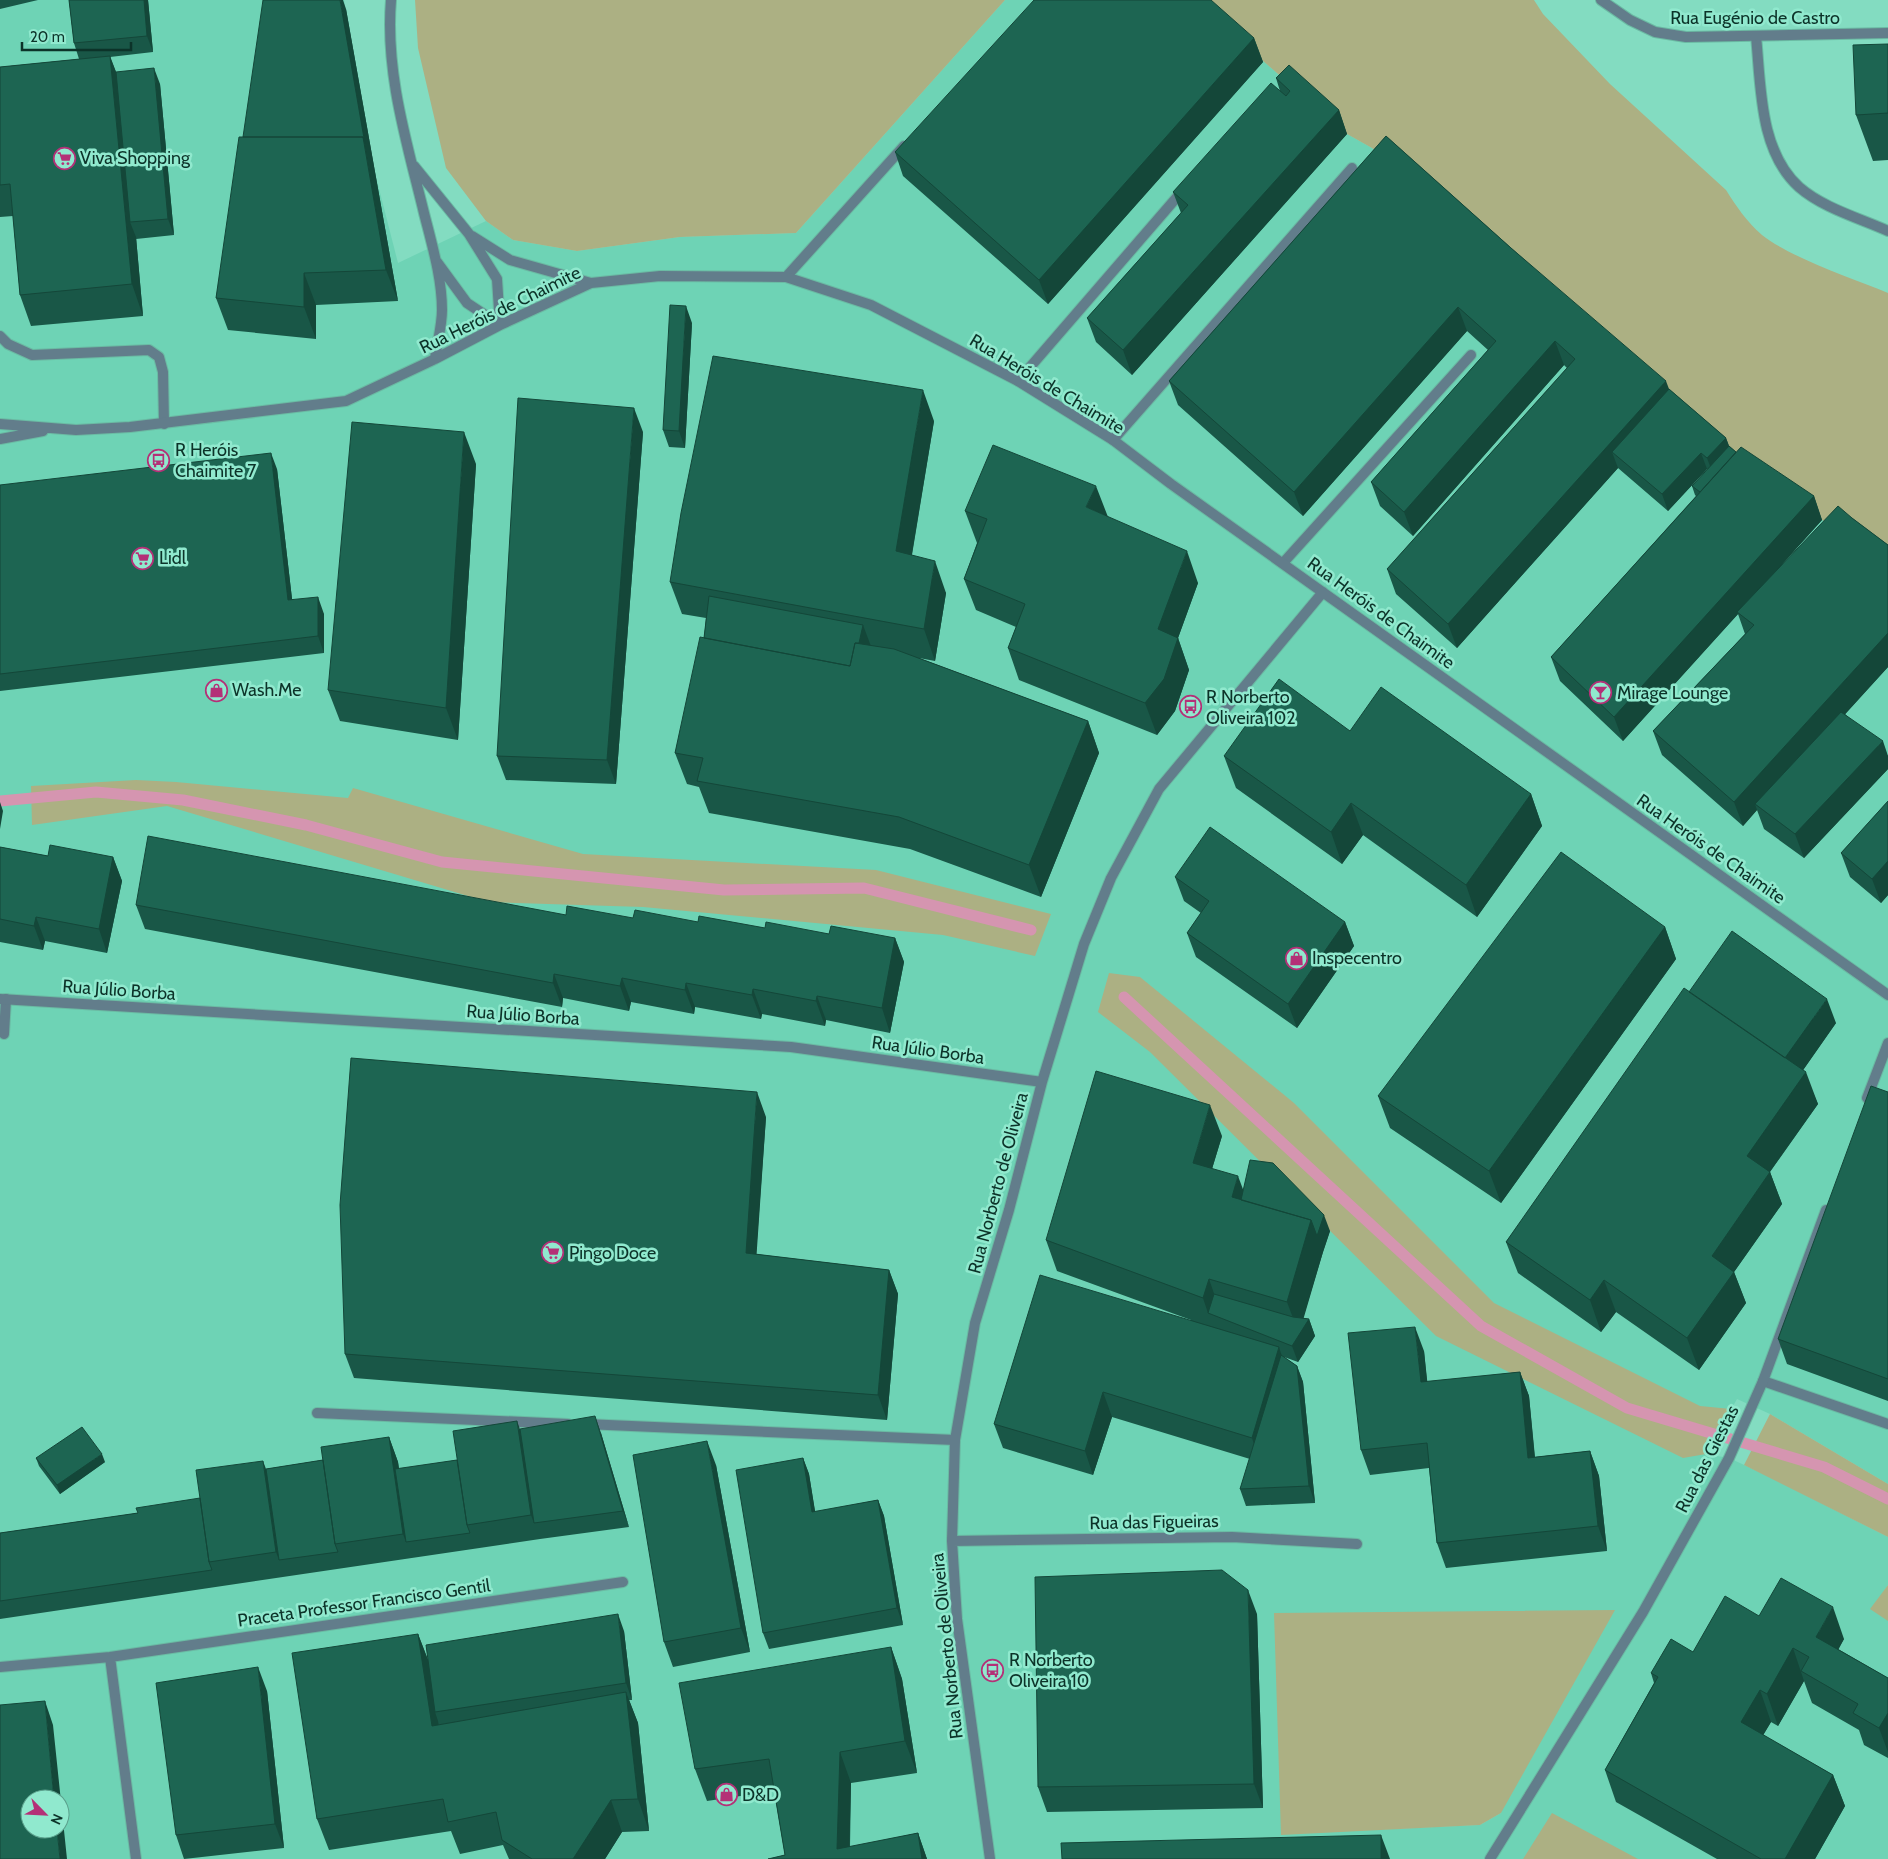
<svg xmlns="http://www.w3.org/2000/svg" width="1888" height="1859" font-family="Cabin,sans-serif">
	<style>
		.built { fill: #6ed3b5; fill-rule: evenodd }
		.green { fill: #acb083 }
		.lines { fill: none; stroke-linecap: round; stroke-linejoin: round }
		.stream { stroke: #d595b0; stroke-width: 11 }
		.lane-casing { stroke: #6bbaa3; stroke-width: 12 }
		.street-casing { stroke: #6bbaa3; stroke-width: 12 }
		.lane { stroke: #627d8b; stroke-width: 10 }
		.street { stroke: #627d8b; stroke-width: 10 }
		.wall { fill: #195747 }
		.shaded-wall { fill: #144739 }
		.building { fill: #1d6552; stroke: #144739 }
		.labels { text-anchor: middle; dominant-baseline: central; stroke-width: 5; stroke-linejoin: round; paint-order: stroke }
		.street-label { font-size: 18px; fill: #0c3329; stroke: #90e9ce }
		.poi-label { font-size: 18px; fill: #0c3329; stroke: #90e9ce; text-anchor: start }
	</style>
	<rect width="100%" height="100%" fill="#83dcc1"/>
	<path class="built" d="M0,0H344L374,169L398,263L486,221L513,240L577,251L680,237L796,233L1005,0H1193L1347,134L1395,161L1888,563V1484L1770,1414L1737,1399L1706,1454L1729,1458L1766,1475L1888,1537V1585L1880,1597L1888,1602V1859H0ZM30,1799H60V1829H30ZM1501,1813L1480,1825L1281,1834Z"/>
	<path class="green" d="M415,0H1005L796,233L680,237L577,251L513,240L486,221L446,168L418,48Z
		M1193,0H1534L1543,14L1610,84L1726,190C1736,206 1747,222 1762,235C1791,258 1852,278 1888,293V563L1847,530L1822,520L1750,471L1395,161L1347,134Z
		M136,780L176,782L348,798L353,788L583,854L876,870L1051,914L1035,956L943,935L643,907L488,902L167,806L32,825L31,786Z
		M1109,973L1140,977L1294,1103L1494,1303L1700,1406L1731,1409L1706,1454L1683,1458L1436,1336L1150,1052L1098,1012Z
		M1770,1414L1888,1484V1537L1744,1465Z
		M1888,1585V1621L1870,1609Z
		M1615,1610L1501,1813L1480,1825L1281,1835L1274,1613Z
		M1552,1813L1638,1859H1523Z"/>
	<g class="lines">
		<path class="stream" d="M0,801L96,792L183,800L306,825L442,862L724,890L864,888L1031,930
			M1124,997L1481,1326L1627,1408L1824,1467L1888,1499"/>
		<defs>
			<path id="lane" d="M1756,36C1761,86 1759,151 1799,187C1823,208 1859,218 1888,231
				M786,277L904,146
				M0,336L8,344L32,355L149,350L159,357L163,372L164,424
				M1018,381L1184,189
				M1113,440L1352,168
				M1283,563L1471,355
				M4,1034L6,999
				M1763,1381L1888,1424
				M317,1413L568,1424
				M585,1424L955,1440"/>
			<path id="street" d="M391,0C385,73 407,143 424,213C432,245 442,278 442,310C442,326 437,343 435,359
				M1601,0L1630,20L1655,32L1686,37L1888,33
				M414,166L469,234L497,279L500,325
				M472,236L510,260L591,283
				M437,262L467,303L500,325
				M0,424L76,430L130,427L346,401L435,359L500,325L591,283L660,276L786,277L871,305L1018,381L1113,440L1171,484L1888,995
				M0,439L43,431
				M0,999L791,1047L1042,1082
				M1867,1098L1888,1043
				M952,1541L1232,1537L1357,1544
				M110,1657L136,1859
				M0,1667L110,1657L623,1582
				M990,1859L957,1619L952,1541L955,1440L975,1323L1009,1210L1042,1082L1084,944L1111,878L1159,789L1323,592
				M1490,1859L1643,1612L1729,1458L1763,1381L1826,1210"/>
		</defs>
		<use href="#lane" class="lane-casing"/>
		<use href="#street" class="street-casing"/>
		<use href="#lane" class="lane"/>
		<use href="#street" class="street"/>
	</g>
	<path class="wall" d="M0,0H38L0,9Z
		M69,0H148L153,52L110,57L116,72L160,84L174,235L136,239V237L143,316L31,326L20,295L13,216L0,217V67L79,59L74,43Z
		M346,9L398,301L316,305V339L228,330L216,298L243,137Z
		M1254,38L1263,62L1048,304L903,176L895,152Z
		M1888,44V160L1873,161L1856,115Z
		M1276,78L1339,110L1347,134L1132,375L1096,342L1087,318L1181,213L1173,192L1280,91Z
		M1386,136L1669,389L1726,438L1729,446L1736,452L1814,496L1822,520L1780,566L1852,518L1888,545V667L1845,714L1888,756V769L1804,858L1764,829L1757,810L1743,826L1662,755L1653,731L1745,634L1738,614L1623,741L1560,681L1551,657L1696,496L1695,495L1692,486L1708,470L1707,469L1668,511L1618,468L1457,648L1396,594L1387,569L1567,368L1564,365L1413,536L1380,506L1371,482L1488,350L1467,331L1303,516L1178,405L1169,381Z
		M692,323L685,448L669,447L663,430Z
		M934,421L912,555L946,593L935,661L919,658L1088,721L1099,753L1041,897L910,849L709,813L699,787L687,784L675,753L704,638L706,618L682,614L670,582Z
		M643,432L616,784L506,780L497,756Z
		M476,464L458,740L340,721L328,690Z
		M277,469L292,599L324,614V653L0,691V485Z
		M965,511L1108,517L1198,583L1178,638L1189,670L1175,711L1157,735L1019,680L1008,648L1016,627L976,610L964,579L977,543Z
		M1350,731L1531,794L1542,826L1477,917L1363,835L1342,864L1236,788L1224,756Z
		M1888,801V895L1881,903L1850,877L1841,853Z
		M0,847L48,856L113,857L122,881L107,953L45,941L43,950L0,942Z
		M1175,877L1345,922L1354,946L1297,1028L1196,957L1187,933L1201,913L1184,901Z
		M136,905L566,915L698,922L829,934L895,938L904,962L890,1033L826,1020L825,1026L762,1014L761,1019L695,1007L694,1014L631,1002L629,1011L563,998L562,1007L145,929Z
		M1665,927L1676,959L1501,1203L1390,1128L1378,1096Z
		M1689,992L1836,1023L1803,1070L1818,1104L1770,1172L1782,1204L1734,1272L1746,1303L1699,1370L1616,1312L1601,1332L1518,1273L1506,1242Z
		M1888,1092V1401L1787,1364L1778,1339Z
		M766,1117L756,1254L889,1270L898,1294L887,1420L354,1378L345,1354Z
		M1222,1136L1212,1169L1243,1190L1330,1231L1323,1252L1303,1318L1309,1319L1315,1336L1298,1362L1284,1357L1297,1366L1303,1382L1315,1503L1246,1506L1240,1489L1250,1459L1112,1417L1093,1475L1003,1448L994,1424L1191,1320L1057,1271L1046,1240Z
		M1424,1351L1427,1382L1520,1372L1529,1396L1535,1457L1590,1451L1599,1476L1607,1551L1446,1568L1437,1543L1429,1468L1370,1475L1361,1450Z
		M520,1429L601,1433L629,1527L540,1539L0,1619V1533L138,1513L200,1498L266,1469L323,1460L389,1437L398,1462L399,1469L457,1460Z
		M36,1458L105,1462L60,1494L39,1466Z
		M803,1458L809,1474L815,1512L878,1500L884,1516L903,1625L769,1649L763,1633Z
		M716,1465L750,1652L673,1667L664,1642Z
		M1257,1614L1263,1808L1047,1812L1038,1787Z
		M1759,1616L1844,1639L1838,1649L1888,1678V1758L1864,1745L1859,1730L1812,1703L1804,1681L1778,1726L1771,1722L1763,1735L1833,1775L1845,1806L1815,1859H1717L1616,1802L1605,1770L1654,1683L1651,1673L1693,1652Z
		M624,1631L632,1700H629L638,1723L649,1831L622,1832L605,1859H509L503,1845L460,1854L451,1831L329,1850L317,1819L418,1634L428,1660Z
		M891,1647L902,1679L917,1773L851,1783L850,1847L918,1833L927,1859H768L785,1855L774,1791L707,1801L695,1769Z
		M267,1691L284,1848L184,1859L176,1835Z"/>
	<path class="shaded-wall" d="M144,0H148L153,52L147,36Z
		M340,0H343L346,9L398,301L386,270Z
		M1254,38L1263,62L1048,304L1039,280Z
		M110,56L122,88L130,222L136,237L143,316L132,284Z
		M154,68L160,84L174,235L168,219Z
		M1339,110L1347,134L1132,375L1123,350Z
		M304,273L316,305V339L304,307Z
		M686,306L692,323L685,448L679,431Z
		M1458,307L1467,331L1303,516L1294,492Z
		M1555,341L1564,365L1413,536L1404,512Z
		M1666,381L1675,405L1612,452L1618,468L1457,648L1448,624Z
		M923,390L934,421L907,583L896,551Z
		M634,408L643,432L616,784L607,760Z
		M464,432L476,464L458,740L446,708Z
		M1726,438L1732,454L1713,474L1707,458Z
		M271,453L277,469L294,616L288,600Z
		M1701,453L1707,469L1668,511L1662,494Z
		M1096,486L1108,517L1086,507Z
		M1814,496L1822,520L1739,613L1737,612L1738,614L1623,741L1614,717Z
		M1187,551L1198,583L1178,638L1189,670L1175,711L1157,735L1145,703L1158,629Z
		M935,561L946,593L935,661L924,629Z
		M318,597L324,614V653L318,636Z
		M863,625L872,649L852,674Z
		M1888,633V667L1760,808L1755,804L1757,810L1743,826L1734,802Z
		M1088,721L1099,753L1041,897L1029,865Z
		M1883,741L1888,756V769L1804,858L1795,834Z
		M1531,794L1542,826L1477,917L1466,885Z
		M0,802L3,811L0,829Z
		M1351,803L1363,835L1342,864L1331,832Z
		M113,857L122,881L107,953L99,929Z
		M1888,861V895L1881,903L1872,879Z
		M36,917L45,941L43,950L34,926Z
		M1345,922L1354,946L1297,1028L1288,1004Z
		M1665,927L1676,959L1501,1203L1489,1171Z
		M895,938L904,962L890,1033L882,1008Z
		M554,974L563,998L562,1007L553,983Z
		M622,978L631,1002L629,1011L620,986Z
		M686,983L695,1007L694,1014L685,990Z
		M753,989L762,1014L761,1019L752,995Z
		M817,996L826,1020L825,1026L816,1001Z
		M1827,999L1836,1023L1792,1086L1783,1061Z
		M1806,1072L1818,1104L1759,1187L1747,1156Z
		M757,1092L766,1117L755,1277L746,1253Z
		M1210,1105L1222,1136L1204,1195L1193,1163Z
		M1770,1172L1782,1204L1734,1272L1746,1303L1699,1370L1687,1338L1712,1256Z
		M1238,1176L1250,1208L1232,1197Z
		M1324,1215L1330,1231L1323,1252L1299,1334L1287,1302L1311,1220Z
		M889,1270L898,1294L887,1420L878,1395Z
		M1209,1279L1220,1311L1208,1313L1203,1298Z
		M1604,1280L1616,1312L1601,1332L1590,1300Z
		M1309,1319L1315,1336L1298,1362L1292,1346Z
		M1415,1327L1424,1351L1430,1407L1421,1382Z
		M1279,1347L1287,1372L1260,1462L1252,1438Z
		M1297,1366L1303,1382L1315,1503L1309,1486Z
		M1520,1372L1529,1396L1537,1482L1528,1458Z
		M1103,1392L1112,1417L1093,1475L1085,1451Z
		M595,1416L601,1433L629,1527L623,1511Z
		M517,1421L526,1446L534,1523L531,1515Z
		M389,1437L398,1462L409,1541L406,1542L403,1534Z
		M707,1441L716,1465L750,1652L741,1628Z
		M1590,1451L1599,1476L1607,1551L1598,1526Z
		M102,1454L105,1462L60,1494L57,1485Z
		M803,1458L809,1474L818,1529L812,1512Z
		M263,1461L272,1485L279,1560L276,1552Z
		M878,1500L884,1516L903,1625L897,1608Z
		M1248,1590L1257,1614L1263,1808L1254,1784Z
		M1833,1607L1844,1639L1828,1669L1816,1637Z
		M618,1614L624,1631L632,1700L626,1683Z
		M418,1634L430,1665L435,1712L438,1721L444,1757L432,1726Z
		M891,1647L902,1679L917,1773L905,1741Z
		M1793,1648L1804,1681L1778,1726L1767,1694Z
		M258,1667L267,1691L284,1848L275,1824Z
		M1760,1690L1771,1722L1752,1754L1741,1722Z
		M626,1692L638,1723L649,1831L638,1799Z
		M45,1701L53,1725L67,1859H60L57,1829H60V1799H54Z
		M1888,1713V1752L1879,1728Z
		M840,1752L851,1783L849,1859L837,1849Z
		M1833,1775L1845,1806L1815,1859H1785Z
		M611,1800L622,1832L605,1859H573Z
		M918,1833L927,1859H922Z
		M1381,1835L1390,1859H1381Z"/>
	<path class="building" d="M69,0H144L147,36L74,43Z
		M263,0H340L365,144L363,137H243Z
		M1034,0H1211L1254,38L1039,280L895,152Z
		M1888,44V113L1856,115L1853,45Z
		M110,56L132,284L20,295L10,184L0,185V67Z
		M1289,65L1339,110L1123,350L1087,318L1188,205L1173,192L1271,83L1286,96L1290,91L1276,78Z
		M154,68L168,219L130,222L116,72Z
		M1386,136L1511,248L1666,381L1448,624L1387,569L1575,359L1555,341L1404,512L1371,482L1496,341L1458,307L1294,492L1169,381Z
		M239,137H363L386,270L304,273V307L216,298Z
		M670,305L686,306L679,431L663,430Z
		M713,356L923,390L896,551L935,561L924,629L670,582L681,513Z
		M1669,389L1726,438L1707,458L1701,453L1662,494L1612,452Z
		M518,398L634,408L607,760L497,756Z
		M352,422L464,432L446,708L328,690Z
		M993,445L1096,486L1086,507L1187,551L1158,629L1178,638L1164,679L1145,703L1008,648L1025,604L964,579L987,519L965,511Z
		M1729,446L1736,452L1700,492L1692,486Z
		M1741,447L1814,496L1614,717L1551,657Z
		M271,453L288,600L318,597V636L0,674V485Z
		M1838,506L1852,518L1888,545V633L1734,802L1653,731L1754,625L1737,612Z
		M709,596L863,625L859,643H855L850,666L704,638Z
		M700,637L850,666L855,643L894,649L1088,721L1029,865L899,817L697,781L703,758L675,753Z
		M1279,679L1350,731L1381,687L1531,794L1466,885L1351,803L1331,832L1224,756Z
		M1841,712L1883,741L1795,834L1755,804Z
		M1888,801V861L1872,879L1841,853Z
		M1210,827L1345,922L1288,1004L1187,933L1209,901L1175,877Z
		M148,836L566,915L567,906L633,918L635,910L698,922L699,916L765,928L766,922L829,934L831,926L895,938L882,1008L817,996L816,1001L753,989L752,995L686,983L685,990L622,978L620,986L554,974L553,983L136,905Z
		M50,845L113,857L99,929L36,917L34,926L0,919V847L48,856Z
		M1561,852L1665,927L1489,1171L1378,1096Z
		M1732,931L1827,999L1785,1058L1689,992Z
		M1684,988L1806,1072L1747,1156L1770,1172L1712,1256L1734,1272L1687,1338L1604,1280L1590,1300L1506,1242Z
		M351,1058L757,1092L746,1253L889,1270L878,1395L345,1354L340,1205Z
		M1096,1071L1210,1105L1193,1163L1238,1176L1232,1197L1311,1220L1287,1302L1209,1279L1203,1298L1046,1240Z
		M1871,1086L1888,1092V1379L1778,1339Z
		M1250,1160L1273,1163L1324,1215L1317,1236L1311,1220L1241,1200Z
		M1040,1275L1279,1347L1252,1438L1103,1392L1085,1451L994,1424Z
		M1214,1294L1293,1317L1309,1319L1292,1346L1208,1313Z
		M1415,1327L1421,1382L1520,1372L1528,1458L1590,1451L1598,1526L1437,1543L1427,1443L1361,1450L1348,1333Z
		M1281,1355L1297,1366L1309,1486L1240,1489Z
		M595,1416L623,1511L534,1523L520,1429Z
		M517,1421L531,1515L467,1525L453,1431Z
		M82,1427L102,1454L57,1485L36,1458Z
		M389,1437L403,1534L335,1544L321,1447Z
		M707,1441L741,1628L664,1642L633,1455Z
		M803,1458L812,1512L878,1500L897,1608L763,1633L736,1470Z
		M323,1460L335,1544L338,1552L279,1560L266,1469Z
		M457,1460L467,1525L470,1533L406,1542L395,1469Z
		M263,1461L276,1552L209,1562L196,1470Z
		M200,1498L209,1562L212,1570L0,1601V1533L138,1513L136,1508Z
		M1222,1570L1248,1590L1254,1784L1038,1787L1035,1577Z
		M1781,1578L1833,1607L1816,1637L1888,1678V1713L1879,1728L1853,1713L1858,1704L1801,1671L1809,1657L1793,1648L1767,1694L1760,1690L1741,1722L1833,1775L1785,1859H1761L1605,1770L1658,1677L1651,1673L1671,1639L1693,1652L1725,1596L1759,1616Z
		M618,1614L626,1683L435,1712L426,1645Z
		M418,1634L432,1726L626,1692L638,1799L611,1800L573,1859H532L502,1840L496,1812L448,1822L443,1799L317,1819L292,1653Z
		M891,1647L905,1741L840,1752L837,1849L918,1833L922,1859H768L785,1855L769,1759L695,1769L679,1683Z
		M258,1667L275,1824L176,1835L156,1683Z
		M45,1701L54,1799H30V1829H57L60,1859H0V1705Z
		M1381,1835V1859H1062L1061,1843Z"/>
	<defs>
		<symbol id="supermarket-ring" viewBox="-11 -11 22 22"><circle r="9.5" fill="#90e9ce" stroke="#b43077" stroke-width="1.5"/><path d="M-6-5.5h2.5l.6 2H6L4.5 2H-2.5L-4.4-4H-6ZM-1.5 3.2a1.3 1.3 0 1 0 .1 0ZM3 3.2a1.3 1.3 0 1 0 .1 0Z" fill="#b43077"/></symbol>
		<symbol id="bus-ring" viewBox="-11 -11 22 22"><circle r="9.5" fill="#90e9ce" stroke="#b43077" stroke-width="1.5"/><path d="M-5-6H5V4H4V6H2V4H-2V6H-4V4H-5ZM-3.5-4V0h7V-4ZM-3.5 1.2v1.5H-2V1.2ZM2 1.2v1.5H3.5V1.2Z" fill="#b43077"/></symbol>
		<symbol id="shop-ring" viewBox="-11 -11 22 22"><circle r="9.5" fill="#90e9ce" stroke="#b43077" stroke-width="1.5"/><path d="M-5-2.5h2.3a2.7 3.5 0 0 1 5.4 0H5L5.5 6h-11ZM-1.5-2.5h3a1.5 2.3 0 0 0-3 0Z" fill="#b43077"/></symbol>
		<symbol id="bar-ring" viewBox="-11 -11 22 22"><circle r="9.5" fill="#90e9ce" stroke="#b43077" stroke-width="1.5"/><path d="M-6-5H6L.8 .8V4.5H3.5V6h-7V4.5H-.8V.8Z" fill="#b43077"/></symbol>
	</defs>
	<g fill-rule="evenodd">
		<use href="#supermarket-ring" x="52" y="146" width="25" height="25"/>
		<use href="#bus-ring" x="146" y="448" width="25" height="25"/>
		<use href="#supermarket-ring" x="130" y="546" width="25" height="25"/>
		<use href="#shop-ring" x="204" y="678" width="25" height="25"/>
		<use href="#bar-ring" x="1588" y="680" width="25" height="25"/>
		<use href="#bus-ring" x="1178" y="694" width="25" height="25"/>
		<use href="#shop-ring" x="1284" y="946" width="25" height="25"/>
		<use href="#supermarket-ring" x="540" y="1240" width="25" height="25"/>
		<use href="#bus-ring" x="980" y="1658" width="25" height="25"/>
		<use href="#shop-ring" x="714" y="1782" width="25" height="25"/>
	</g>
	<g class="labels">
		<g class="street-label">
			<text x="1755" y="18">Rua Eugénio de Castro</text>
			<text transform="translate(500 310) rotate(-26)">Rua Heróis de Chaimite</text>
			<text transform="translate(1047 384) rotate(31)">Rua Heróis de Chaimite</text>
			<text transform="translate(1381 613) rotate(36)">Rua Heróis de Chaimite</text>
			<text transform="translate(1711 849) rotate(35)">Rua Heróis de Chaimite</text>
			<text transform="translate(119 990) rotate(4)">Rua Júlio Borba</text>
			<text transform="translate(523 1015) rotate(4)">Rua Júlio Borba</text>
			<text transform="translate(928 1050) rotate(8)">Rua Júlio Borba</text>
			<text transform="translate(998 1183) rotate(-75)">Rua Norberto de Oliveira</text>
			<text transform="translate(1707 1459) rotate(-63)">Rua das Giestas</text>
			<text transform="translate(1154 1522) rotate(-1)">Rua das Figueiras</text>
			<text transform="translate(364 1603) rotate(-8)">Praceta Professor Francisco Gentil</text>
			<text transform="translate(947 1646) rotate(-96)">Rua Norberto de Oliveira</text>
		</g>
		<g class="poi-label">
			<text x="80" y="158">Viva Shopping</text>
			<text x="175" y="450">R Heróis<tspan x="175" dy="21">Chaimite 7</tspan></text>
			<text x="159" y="558">Lidl</text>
			<text x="232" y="690">Wash.Me</text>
			<text x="1617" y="693">Mirage Lounge</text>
			<text x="1206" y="697">R Norberto<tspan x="1206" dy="21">Oliveira 102</tspan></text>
			<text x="1312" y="958">Inspecentro</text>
			<text x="569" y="1253">Pingo Doce</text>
			<text x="1009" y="1660">R Norberto<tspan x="1009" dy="21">Oliveira 10</tspan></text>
			<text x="742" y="1795">D&amp;D</text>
		</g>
	</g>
	<g transform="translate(45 1814) rotate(114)"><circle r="24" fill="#90e9ce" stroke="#5ba08c"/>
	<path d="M0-4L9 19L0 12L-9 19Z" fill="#b43077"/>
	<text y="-8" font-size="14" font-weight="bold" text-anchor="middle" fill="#0c3329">N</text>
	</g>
	<path d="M22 42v8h109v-8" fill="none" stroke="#0c3329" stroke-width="2.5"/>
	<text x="30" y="42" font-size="15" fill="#0c3329" stroke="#90e9ce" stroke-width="4" paint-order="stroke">20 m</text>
</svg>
